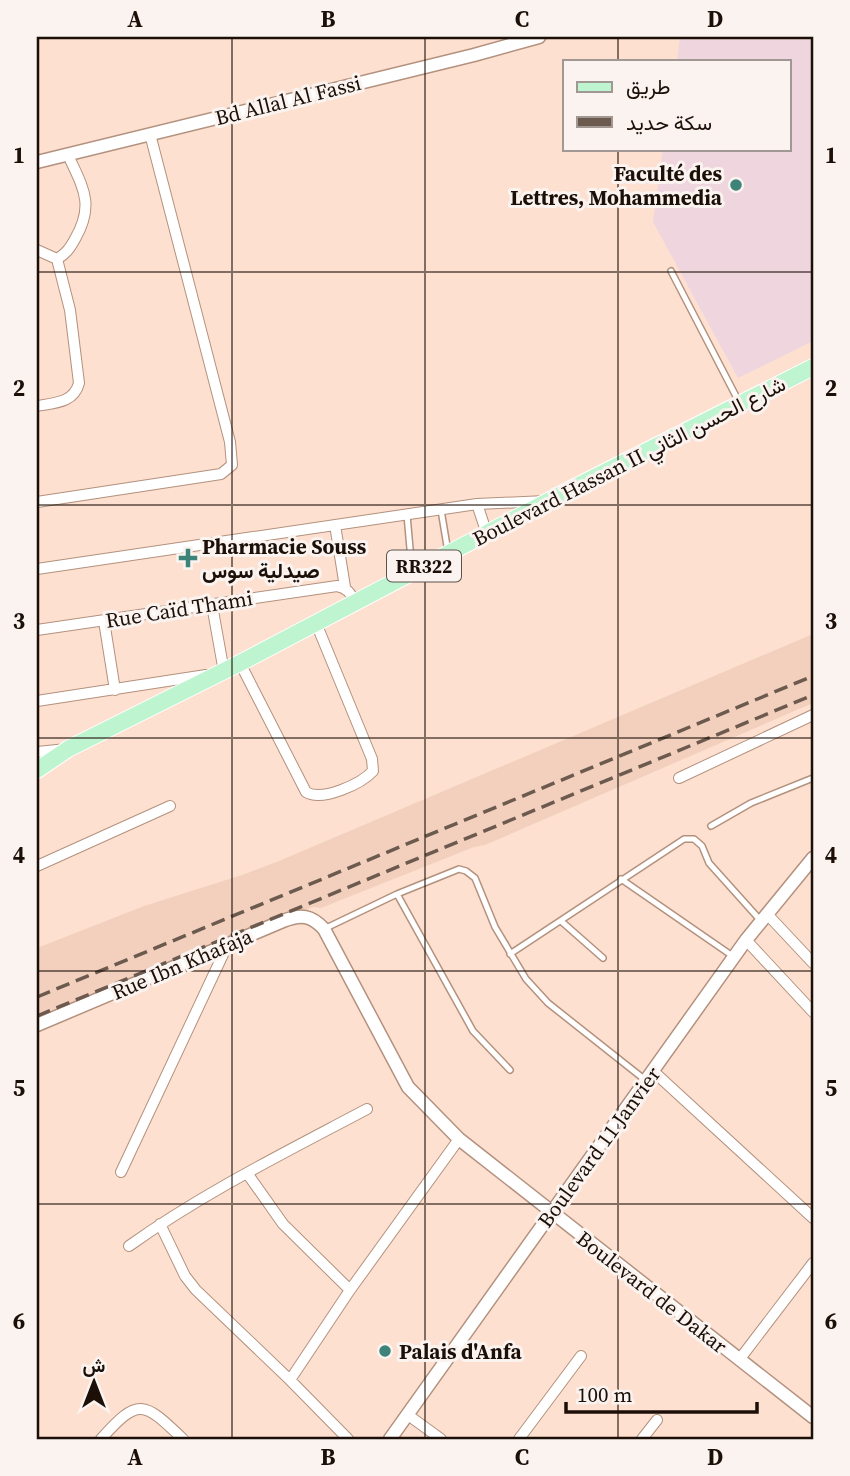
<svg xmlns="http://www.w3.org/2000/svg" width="850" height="1476" font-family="'Source Serif 4',Vazirmatn,serif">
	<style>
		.education { fill: #efd6de }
		.built { fill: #f2d0bd }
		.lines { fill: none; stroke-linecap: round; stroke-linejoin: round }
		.service-casing { stroke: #b3917e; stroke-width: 8 }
		.minor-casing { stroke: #b3917e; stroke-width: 12 }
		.tertiary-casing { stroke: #b3917e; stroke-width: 15 }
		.primary-casing { stroke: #fff; stroke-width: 18 }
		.service { stroke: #fff; stroke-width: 5 }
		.minor { stroke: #fff; stroke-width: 10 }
		.tertiary { stroke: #fff; stroke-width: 12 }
		.primary { stroke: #bff4d0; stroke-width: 16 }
		.rail { stroke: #6c5a4f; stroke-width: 3.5; stroke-dasharray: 14 7; stroke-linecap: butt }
		.grid { fill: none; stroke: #1b0f08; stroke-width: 2; stroke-opacity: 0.55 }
		.poi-dot { fill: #3e8379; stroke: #faf3ef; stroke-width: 2.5 }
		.labels { text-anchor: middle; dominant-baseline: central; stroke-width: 6; stroke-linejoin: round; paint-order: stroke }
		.shield { fill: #faf3ef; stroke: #5e534d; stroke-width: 2 }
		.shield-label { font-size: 19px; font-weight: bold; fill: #1b0f08 }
		.street-label { font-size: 21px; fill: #1b0f08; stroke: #faf3ef }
		.poi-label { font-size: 21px; font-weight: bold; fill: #1b0f08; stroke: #faf3ef; text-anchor: start }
		.neatline { fill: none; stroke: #1b0f08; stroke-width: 2.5 }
		.grid-label { font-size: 23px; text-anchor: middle; font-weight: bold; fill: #1b0f08 }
	</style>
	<rect width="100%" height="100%" fill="#fee0d0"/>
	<path class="education" d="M680,37H813V341L738,378L653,222L663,149H789V61H677Z"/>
	<path class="built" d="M813,634V703L485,845L474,847L321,908L313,907L37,1020V948L144,906L245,874L279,861Z"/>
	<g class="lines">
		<defs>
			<path id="service" d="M671,271L739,402
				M441,510L448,552
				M407,515L412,571
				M711,826L751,803L813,778
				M621,879L734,957
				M397,894L473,1031L510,1070
				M561,921L603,958
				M324,929L397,894L459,869L466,871L475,878L495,927L526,979L548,1003L644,1079
				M510,954L684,839H694L702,846L709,863L761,921"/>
			<path id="minor" d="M37,250L57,259L70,310L79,383C74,403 54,403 37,406
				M57,259C66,254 70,248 75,239C95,204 83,188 68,155
				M37,502L221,474L232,465L230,442L150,134
				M477,504L487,534
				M335,525L345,587
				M37,569L477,504L546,501
				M212,605L224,672
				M104,621L115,690
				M37,630L337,586C347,588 351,593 355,603
				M240,663L306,792C322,802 361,784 373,771L372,759L316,623
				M37,701L206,675
				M37,752L67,749
				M679,778L813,715
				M37,866L170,806
				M767,914L813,963
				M746,940L813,1012
				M653,1071L813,1218
				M121,1172L227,946
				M247,1173L283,1224L350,1290
				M160,1224L185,1276L196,1290L290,1380L348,1439
				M129,1246C203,1193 286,1152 367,1109
				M739,1360L813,1263
				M290,1380L350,1290L459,1139
				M408,1415L441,1439
				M101,1439C139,1396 144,1402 183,1439
				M519,1439L581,1356
				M642,1439L657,1420"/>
			<path id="tertiary" d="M37,162L474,55L539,37
				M37,1025L283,921C301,914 311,915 324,929L408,1087L459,1139L813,1417
				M390,1439L746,940L813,858"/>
			<path id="primary" d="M37,770L68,749L240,663L571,489L813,367"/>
		</defs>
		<use href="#service" class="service-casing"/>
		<use href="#minor" class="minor-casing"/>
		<use href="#tertiary" class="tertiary-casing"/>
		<use href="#primary" class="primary-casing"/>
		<use href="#service" class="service"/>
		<use href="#minor" class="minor"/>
		<use href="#tertiary" class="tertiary"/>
		<use href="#primary" class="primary"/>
		<path class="rail" d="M37,997L813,676
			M37,1016L813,695"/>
	</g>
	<path class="grid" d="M232,37V1439M425,37V1439M618,37V61M618,149V1439M37,272H813M37,505H813M37,738H813M37,971H813M37,1204H813"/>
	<g class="poi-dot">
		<circle cx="736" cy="185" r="7"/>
		<path d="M184.5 547.5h7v7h7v7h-7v7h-7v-7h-7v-7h7z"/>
		<circle cx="385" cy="1351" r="7"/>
	</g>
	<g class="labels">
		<rect class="shield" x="387" y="550.5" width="74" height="31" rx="5"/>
		<g class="shield-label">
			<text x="424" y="566">RR322</text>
		</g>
		<g class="street-label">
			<text transform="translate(288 100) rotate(-14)">Bd Allal Al Fassi</text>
			<text transform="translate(629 461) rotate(-27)">Boulevard Hassan II شارع الحسن الثاني</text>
			<text transform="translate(179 609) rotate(-9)">Rue Caïd Thami</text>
			<text transform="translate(182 964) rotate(-23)">Rue Ibn Khafaja</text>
			<text transform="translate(599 1147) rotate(-54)">Boulevard 11 Janvier</text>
			<text transform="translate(652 1292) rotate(38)">Boulevard de Dakar</text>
		</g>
		<g class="poi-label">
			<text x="722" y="173" text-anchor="end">Faculté des<tspan x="722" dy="24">Lettres, Mohammedia</tspan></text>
			<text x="202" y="546">Pharmacie Souss<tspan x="202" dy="24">صيدلية سوس</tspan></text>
			<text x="399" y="1351">Palais d'Anfa</text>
		</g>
	</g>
	<rect width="850" height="1476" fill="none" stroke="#faf3ef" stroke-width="77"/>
	<rect x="563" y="60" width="228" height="91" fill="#faf3ef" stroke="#a19893" stroke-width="2"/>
	<rect x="577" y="82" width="35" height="10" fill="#bff4d0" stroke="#a19893" stroke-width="2"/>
	<text x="626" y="94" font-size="21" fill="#1b0f08">طريق</text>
	<rect x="577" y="117" width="35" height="10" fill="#6c5a4f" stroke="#a19893" stroke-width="2"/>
	<text x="626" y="130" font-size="21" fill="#1b0f08">سكة حديد</text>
	<g transform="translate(94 1382)" stroke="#faf3ef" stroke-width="5" paint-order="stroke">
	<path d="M0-5L12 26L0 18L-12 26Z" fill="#1b0f08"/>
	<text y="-10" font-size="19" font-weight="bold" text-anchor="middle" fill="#1b0f08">ش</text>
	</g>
	<path d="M566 1402v10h191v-10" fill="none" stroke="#1b0f08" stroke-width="3.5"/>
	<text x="577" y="1402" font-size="21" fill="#1b0f08" stroke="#faf3ef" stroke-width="5" paint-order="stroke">100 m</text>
	<rect x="38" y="38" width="774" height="1400" class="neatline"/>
	<g class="grid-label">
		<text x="135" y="27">A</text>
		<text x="328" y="27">B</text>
		<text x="522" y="27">C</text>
		<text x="715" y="27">D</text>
		<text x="19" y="163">1</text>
		<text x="831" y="163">1</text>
		<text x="19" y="396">2</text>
		<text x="831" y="396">2</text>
		<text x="19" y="629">3</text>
		<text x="831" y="629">3</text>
		<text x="19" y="863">4</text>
		<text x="831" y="863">4</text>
		<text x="19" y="1096">5</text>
		<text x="831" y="1096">5</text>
		<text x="19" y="1329">6</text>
		<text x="831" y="1329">6</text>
		<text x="135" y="1465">A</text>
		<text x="328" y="1465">B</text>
		<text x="522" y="1465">C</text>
		<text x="715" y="1465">D</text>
	</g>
</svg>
